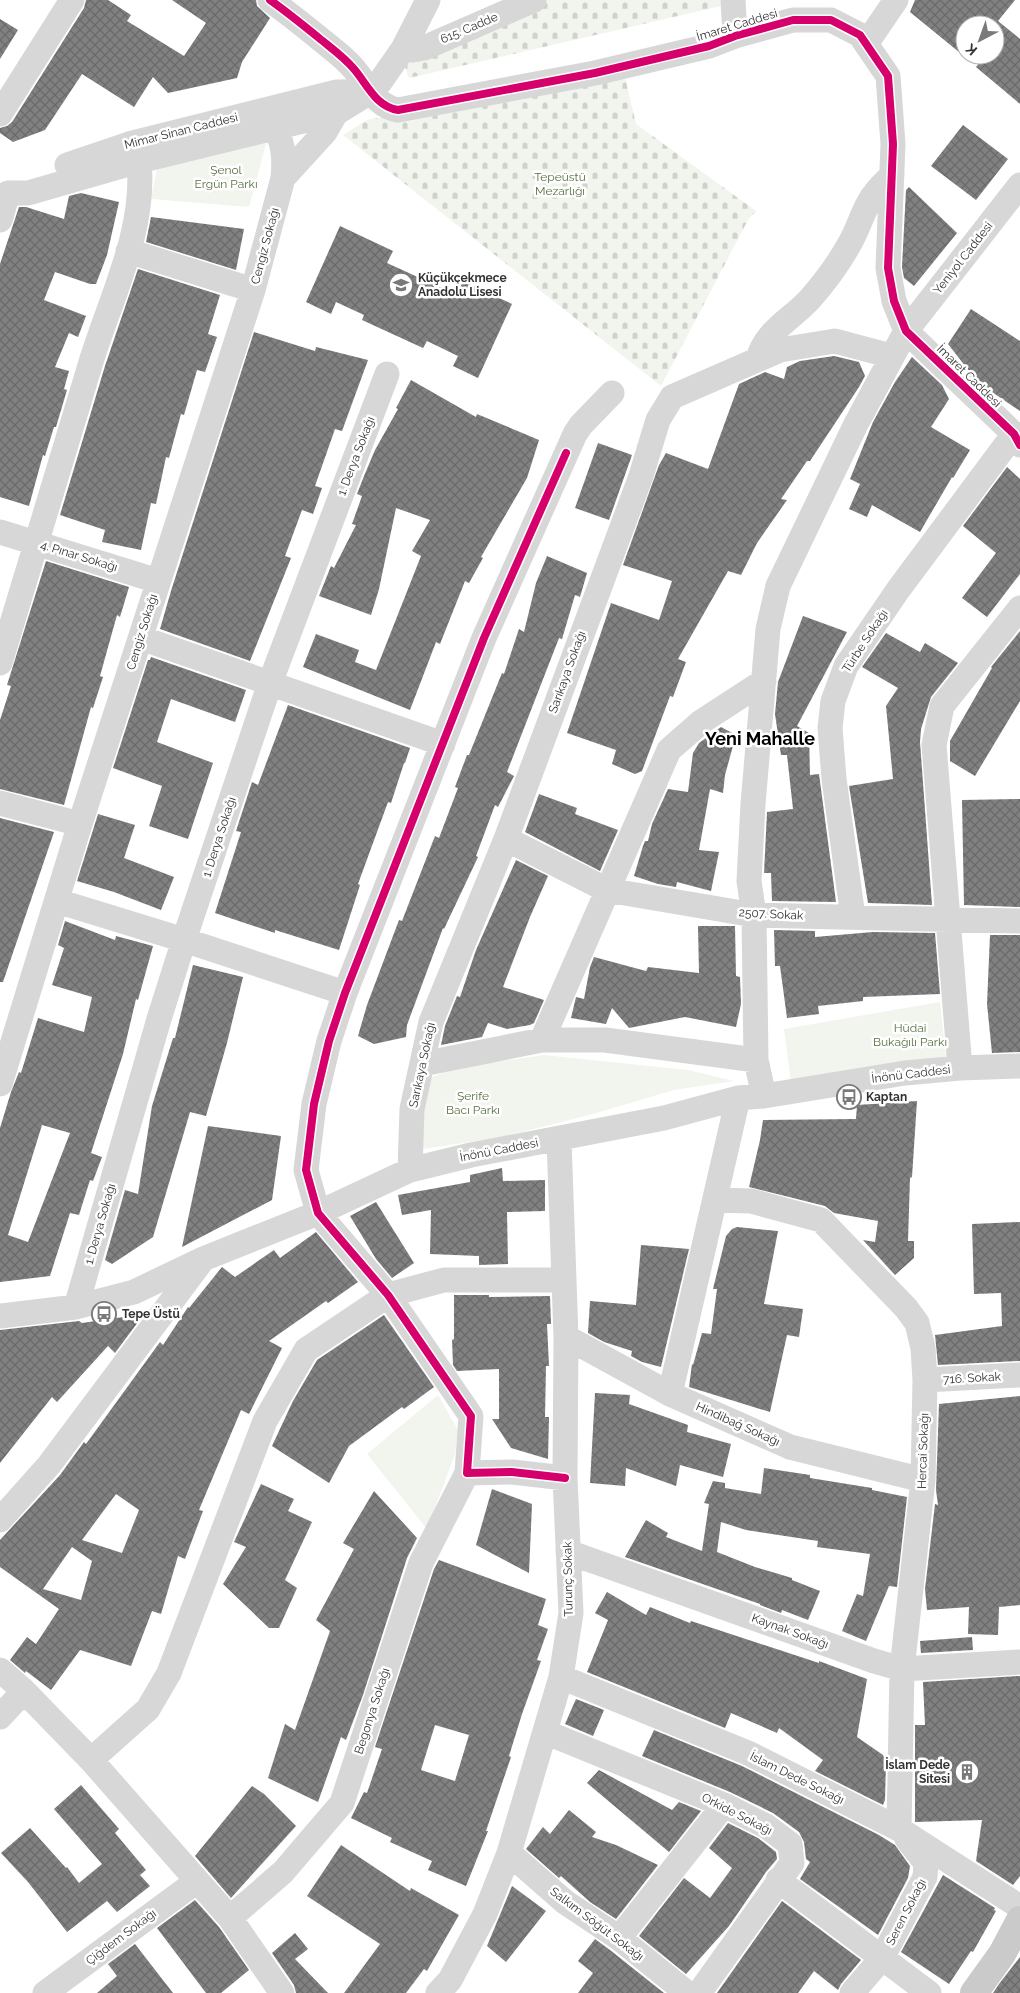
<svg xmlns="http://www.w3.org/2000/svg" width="1020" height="1993" font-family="Raleway,sans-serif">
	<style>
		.cemetery { fill: url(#cemetery-stones) }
		.park { fill: #f1f5ed }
		.building { fill: url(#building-cross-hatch); fill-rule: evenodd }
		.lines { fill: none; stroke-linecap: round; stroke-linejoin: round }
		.minor { stroke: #d7d7d7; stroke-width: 25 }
		.major { stroke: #cacaca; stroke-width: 28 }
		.cycleway-casing { stroke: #fff; stroke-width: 11 }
		.cycleway { stroke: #d6006c; stroke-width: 8 }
		.labels { text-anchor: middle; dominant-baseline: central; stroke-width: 5; stroke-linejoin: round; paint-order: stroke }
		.street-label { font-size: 12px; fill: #333; stroke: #fff }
		.park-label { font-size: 12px; fill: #56703f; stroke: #fff }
		.poi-label { font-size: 12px; font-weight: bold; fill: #333; stroke: #fff; text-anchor: start }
		.district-label { font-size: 18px; font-weight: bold; fill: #000; stroke: #fff }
	</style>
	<defs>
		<pattern id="cemetery-stones" width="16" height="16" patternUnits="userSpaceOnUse" patternTransform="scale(1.25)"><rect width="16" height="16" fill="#f1f5ed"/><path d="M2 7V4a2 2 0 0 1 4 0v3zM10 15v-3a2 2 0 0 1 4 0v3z" fill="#cfd2cc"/></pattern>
		<pattern id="building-cross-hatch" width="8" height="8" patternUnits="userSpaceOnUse" patternTransform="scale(1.25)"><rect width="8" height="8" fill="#818181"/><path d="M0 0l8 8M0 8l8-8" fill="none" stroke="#6a6a6a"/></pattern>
	</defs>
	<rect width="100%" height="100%" fill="#fff"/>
	<path class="cemetery" d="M542,0H720L721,6L409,78L402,58Z
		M624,73L636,124L756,211L748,220L661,386L343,135L367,120Z"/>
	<path class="park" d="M259,139L266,144L249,207L151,199L158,164Z
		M940,1002L946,1057L791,1082L784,1029Z
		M544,1055L688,1070L734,1081L674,1090L593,1114L502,1137L423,1149L421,1123L430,1078L455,1068Z
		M438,1395L458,1430L455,1454L427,1529L367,1454Z"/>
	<path class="building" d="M86,0H108L131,15L127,21L184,56L206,23L172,0H256L257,6L270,18L242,62L237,78L168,93L153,77L134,107L82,74L45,130L13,142L0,133V128L7,126L12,122L84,8Z
		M915,0H1015L998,21L1020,39V104L976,67L986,55H995V25H965V57L910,12Z
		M0,19L18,30L0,59Z
		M963,125L1008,159L976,200L931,166Z
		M909,187L957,233L914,286L904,278L902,267L906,190Z
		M81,193L119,202L107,255L96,284H90L55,272L44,300L86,316L78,337L69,333L55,367L69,371L64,389L67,390L56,427H54L45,456L43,455L29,506L0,497V264L19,207H26L64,219L69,196Z
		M151,217L244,229L236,270L146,242Z
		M340,226L393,251L387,263L457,295L463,281L512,304L478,378L453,366L458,356L427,341L423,348L362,320L364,315L336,302L331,314L306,302Z
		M138,269L220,295L208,334L217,337L205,372L197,370L184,415L181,414L169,458L166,457L156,504L151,503L141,550L102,542L105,530L60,515L105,366Z
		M971,309L1020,341V411L989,390L969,371L948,344Z
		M254,332L315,351L316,347L368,360L342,431L335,429L315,486L322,488L313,514L302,510L285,556L291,558L250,661L160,629L171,591Z
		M834,356L859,362L865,376L859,387L810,461H807L781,499L787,500L757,543L741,575L728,571L678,659L686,662L673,697L670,696L642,771L635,774L612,764L616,750L567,733L611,603L659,620L672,581L623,565L659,465L666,453L708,469L739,384L765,372L784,379L787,367L800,361Z
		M912,357L942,385L949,399L931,427L970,450L953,478L952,477L920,532L872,505L867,517L849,509L860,484L850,479L873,422L895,382Z
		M411,380L476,417L477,414L539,440L527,478L481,557L483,558L469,583L465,581L440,644L436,642L410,710L303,667L316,634L359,650L355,662L376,670L421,556L412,551L430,520L396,508L379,589L371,615L319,596L331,566L334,568L356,525L352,524L362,496L357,494L364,476L375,450L398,409L396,408Z
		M598,443L632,455L609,520L575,508Z
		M1007,467L1020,479V574L987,617L962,598L996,553L963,526Z
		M547,556L587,573L580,597L575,595L562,639L559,638L507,772L514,776L498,807L495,805L476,856L478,857L444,929L443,928L407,1025L406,1037L374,1044L358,1036L367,1005L399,920L402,921L435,836L439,838L458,788L455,787L467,755H469L502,673L504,674L519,629L524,632L536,583Z
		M46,561L129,587L120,617L117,615L100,676L103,677L93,708L91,707L64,805L0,789V720L11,686L7,685Z
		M803,616L847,632L797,726L809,733L810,775L819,774L836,902L772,901L771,873H764L767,812L793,809L787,755H781L775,714L778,682Z
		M1020,631V701L975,776L950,761V741L992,668L991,667Z
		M886,633L920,652L925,643L958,663L931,697L921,729L920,742L932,905L868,903L849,786L893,779L886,706L898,688L862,667Z
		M151,657L246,690L235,722L171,699L157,742L213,763L188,839L149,826L162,786L113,768L148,660H150Z
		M288,705L410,748L405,763H404L391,803L388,802L358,884L360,885L339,950L275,930V933L215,913L241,832L236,831L252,782L258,785Z
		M721,727L736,735L725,775L723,793L710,789L699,850L719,852L711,891L677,882L676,887L658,884L634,876L643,846L645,841H648L652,824L668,789L688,792L693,753L699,743Z
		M539,794L577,808L575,814L618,830L600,871L525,832Z
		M1020,799V907L964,905L962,800Z
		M98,814L135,825L124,858L174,877L161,910L114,892L77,881Z
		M0,818L54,832L3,982H0Z
		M516,860L548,876L530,917L503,987L544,1000L534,1023L530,1025L507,1029L488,1023L482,1037L441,1045L445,1026L457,996L460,997L476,950Z
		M65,921L115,940L116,936L153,946L138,1000L136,999L123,1054L91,1153L102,1157L93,1181L90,1180L79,1215L70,1213L50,1276L0,1282V1128L11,1092L19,1072L21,1073L38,1018L84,1032L92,997L52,985L64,948L58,945ZM42,1125L70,1133L28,1242L8,1235Z
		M698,926H735L736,976L740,977L741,1004L736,1027L685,1017L629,1028L612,1008L606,1024L571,1018L576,997L584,999L590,967L594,957L646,971L648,967L699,973Z
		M774,930L815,931V937L873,932L935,933L940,994L863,997V1001L818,1006L819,1014L787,1018L780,966H775Z
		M990,935H1020V1052L992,1053L987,1004Z
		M193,965L243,977L227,1043L206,1116L190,1112L153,1237L112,1264L105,1260L125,1190L138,1194L152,1106L173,1038H175Z
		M917,1101L912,1177L910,1178L908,1241H914V1258L895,1275L863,1240L875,1242L878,1221L834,1213L825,1206L749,1187L760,1140L763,1120L856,1119L857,1105Z
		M208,1126L281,1136L272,1200L182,1247Z
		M502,1168L503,1181L545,1180V1211L507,1212L508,1264L479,1265V1256L430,1254L431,1210L402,1215L398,1195L470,1182V1175Z
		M376,1202L414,1263L392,1278L376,1259L350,1216Z
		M1020,1222V1361L938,1365L935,1335L1002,1326L1001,1293L974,1294L972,1224Z
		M737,1227L778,1231L764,1304L803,1309L799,1337L787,1335L770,1412L689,1387L692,1364L693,1365L702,1333L711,1334L717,1289H713L726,1236L732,1229Z
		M316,1232L358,1282L328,1303L326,1301L269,1341L282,1348L249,1414L241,1410L199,1510L203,1511L185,1559L178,1556L161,1614L152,1611L131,1666L80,1650L51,1690L26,1671L25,1673L10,1660L27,1637L36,1644L59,1609L0,1567V1540L60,1475L84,1442L86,1444L160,1342L163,1345L188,1307L189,1308L222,1267L235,1277L274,1250L280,1258ZM116,1494L139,1510L122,1553L82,1540ZM72,1547L92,1561L81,1600L43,1589Z
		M641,1245L689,1249L661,1367L642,1362L631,1356L632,1351L604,1342L588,1333L590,1301L636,1305Z
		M454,1295H489V1297L550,1296L551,1324H547L549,1366H546L545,1417H549L548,1459L511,1448L492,1419H499V1369L457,1371L453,1365L452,1340L454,1339Z
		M144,1314L115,1353L108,1346L57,1402L52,1397L0,1463V1330L79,1321L82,1323Z
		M384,1315L434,1387L404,1409L402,1407L349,1446L329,1483L272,1446L293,1401L317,1360Z
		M595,1393L630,1395L629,1404L688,1425L687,1432L731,1444L723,1477L680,1465L676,1486L626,1468L625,1486L590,1483Z
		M1020,1396V1605L999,1607L998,1635L968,1634L969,1607L927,1610L925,1589L935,1504L938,1505L936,1490L939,1404Z
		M764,1468L810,1475V1478L872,1488V1490L907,1497L897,1587L889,1586L866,1641L842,1631L857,1594L863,1596L870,1554L817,1547L818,1541L746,1530L721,1522L717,1552L755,1567L792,1578V1580L820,1591L808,1620L782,1610L781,1613L760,1605V1604L625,1557L646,1520L668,1533L666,1537L702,1551L709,1504L704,1503L713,1481L725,1483V1488L761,1494Z
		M261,1484L294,1499L288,1511L312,1522L285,1580L297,1588L279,1628H269L223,1584L246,1547L234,1542Z
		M492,1489L532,1504L529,1573L476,1545Z
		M374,1491L417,1538L407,1558L363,1695L346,1740L341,1737L318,1802L268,1778L285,1724L295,1730L330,1631L316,1620L354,1549L343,1543Z
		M439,1560L546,1599L538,1625L548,1629L537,1660L541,1661L522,1714L509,1756L511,1757L486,1831H488L466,1886L428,1870L432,1861L390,1842L392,1838L351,1818L364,1792L367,1793L382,1749L375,1747L434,1569ZM435,1725L469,1735L455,1781L421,1770Z
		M607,1592L646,1615L650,1607L690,1623L691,1621L819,1663V1661L867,1679L857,1737L883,1755L886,1762L885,1800L883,1805L815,1771L823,1760L779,1728L777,1733L731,1713L725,1728L587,1672L608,1620L595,1613Z
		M972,1637L973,1650L921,1653L920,1641Z
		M1020,1676V1876L1013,1885L976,1861L982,1820L915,1822V1725H925L923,1682Z
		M576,1699L604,1710L593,1736L565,1724Z
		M654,1730L742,1766L879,1835L895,1845L910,1866L908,1878L878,1935L800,1879L810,1862L806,1859L804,1842L799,1832L773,1813L730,1792L642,1756Z
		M599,1770L672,1810L679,1802L701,1811L669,1852L587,1783Z
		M81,1785L119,1829L115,1833L146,1870L140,1875L150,1886L117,1912L107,1901L67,1932L28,1882L1,1853L30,1828L66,1868L67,1867L79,1883L102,1864L54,1809Z
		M252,1786L264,1794L296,1826L231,1898L195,1856Z
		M569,1810L596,1832L592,1837L616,1845L658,1865L616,1919L590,1902L561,1876L559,1878L526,1849L543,1827L550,1834Z
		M728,1823L758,1838L776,1852L777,1859L766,1872L729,1926L686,1974L639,1936L684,1878L710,1898L732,1868L709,1848Z
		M341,1845L410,1891L411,1888L459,1915L427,1971L424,1969L406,1993H344L380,1944L307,1896Z
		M943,1875L995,1908L994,1910L996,1911L973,1952L971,1951L949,1984L901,1952Z
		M512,1886L546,1911L506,1962L487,1946Z
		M195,1900L219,1927L249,1970L221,1993H206L157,1928Z
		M782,1901L861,1960L841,1984L838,1990L814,1971L798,1993H717Z
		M295,1933L308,1949L295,1959L328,1993H296L294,1985L272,1953Z
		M595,1939L610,1950L664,1993H578L593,1973L578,1961Z
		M135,1944L173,1993H97L117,1976L108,1964Z
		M1020,1957V1993H993L999,1984Z"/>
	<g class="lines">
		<path class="minor" d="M270,0C287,12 303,25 319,38C331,48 344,57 354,69C367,84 376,107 398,110L595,73L709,46L735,36L793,20H831L860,35L888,76L893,144L888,268L894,301L906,331L1014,434L1020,445
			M733,0L735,36
			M866,44L896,0
			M403,49L413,50L424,48L534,0
			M0,114L72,0
			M67,165L129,144L337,92H370
			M283,178L325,132L336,113
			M8,193H28L139,161L336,113L370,92L380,82L403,49L428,0
			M0,220L8,193
			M128,251L253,290
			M758,359C765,331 792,319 810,299C825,282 839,263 850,243C857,231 861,217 868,204C873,193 883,184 892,175
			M0,532L158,581
			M141,638L443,744
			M0,663C31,563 60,462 91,362C111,297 146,230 139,161
			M0,803L80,824
			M506,839L607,890L754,915L1020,921
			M57,901L184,940L345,993
			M853,917L834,779L830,728L833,701L846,666L898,590L1014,434
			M542,1040L669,750L701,722L764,681
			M422,1064L542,1040H605L756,1060
			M960,1068L934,745L942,706L1020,608
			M0,1084L80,824L253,290L283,178C286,149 281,116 245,115
			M764,1096L756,1060L754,915L749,881L753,804L768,629L778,586L856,424L906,331L1020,185
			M410,1170L412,1109L431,1022L506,839L641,476L658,420L672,397L780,350L835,341L891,356
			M715,1200L751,1201L821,1220L906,1308L917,1323L923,1348L925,1380L923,1480L902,1669L899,1829
			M76,1307L159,1019L184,940L270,683L387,374
			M0,1316L76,1307L134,1292L203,1259L318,1213L410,1170L471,1155L664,1118L738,1098L764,1096L905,1073L960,1068L1020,1066
			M566,1337L670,1394L790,1447L923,1480
			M925,1380L1020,1375
			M670,1394L738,1098
			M565,1478L512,1472L467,1473L471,1416L388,1295L318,1213L306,1170L314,1104L329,1041L345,993L484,638L575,434L581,425L612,393
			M0,1520L49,1465L201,1262
			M568,1552L874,1661L902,1669L1020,1662
			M0,1670L24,1691L91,1760L230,1918L282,1993
			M561,1677L748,1753L899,1829L1020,1907
			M0,1717L24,1691
			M545,1732L724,1805L766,1826L790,1844L792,1863L699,1993
			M91,1760L148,1709L169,1673L265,1421L306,1350L388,1295L444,1280H563
			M509,1853L565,1902L619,1938L687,1993
			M778,1880L929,1993
			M230,1918L283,1872L342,1803L421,1563L467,1473
			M619,1938L724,1805
			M45,1993L197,1881
			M438,1993L450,1980L485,1914L509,1853L561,1677L571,1613L565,1478L566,1337L559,1139
			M852,1993L882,1958L925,1877L926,1863L907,1839"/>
		<path class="major" d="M974,1993L1002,1954L1020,1920"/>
		<defs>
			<path id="cycleway" d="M270,0C287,12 303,25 319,38C331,48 344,57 354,69C367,84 376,107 398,110L595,73L709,46L735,36L793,20H831L860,35L888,76L893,144L888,268L894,301L906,331L1014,434L1020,445
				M565,1478L512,1472L467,1473L471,1416L388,1295L318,1213L306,1170L314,1104L329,1041L345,993L484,638L566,453"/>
		</defs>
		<use href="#cycleway" class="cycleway-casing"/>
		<use href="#cycleway" class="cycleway"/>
	</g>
	<defs>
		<symbol id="school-ring" viewBox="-11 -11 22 22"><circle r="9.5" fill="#fff" stroke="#7a7a7a" stroke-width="1.5"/><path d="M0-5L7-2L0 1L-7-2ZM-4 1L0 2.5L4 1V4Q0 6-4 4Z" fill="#7a7a7a"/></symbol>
		<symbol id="bus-ring" viewBox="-11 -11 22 22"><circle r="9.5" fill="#fff" stroke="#7a7a7a" stroke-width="1.5"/><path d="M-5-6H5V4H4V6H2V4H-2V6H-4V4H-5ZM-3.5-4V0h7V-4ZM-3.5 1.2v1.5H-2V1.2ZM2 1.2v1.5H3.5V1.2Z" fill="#7a7a7a"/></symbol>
		<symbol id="building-ring" viewBox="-11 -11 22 22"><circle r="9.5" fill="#fff" stroke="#7a7a7a" stroke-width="1.5"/><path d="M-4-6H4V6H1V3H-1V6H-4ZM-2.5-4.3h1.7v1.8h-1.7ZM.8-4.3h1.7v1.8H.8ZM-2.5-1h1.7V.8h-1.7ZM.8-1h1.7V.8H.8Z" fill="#7a7a7a"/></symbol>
	</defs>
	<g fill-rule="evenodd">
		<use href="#school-ring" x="387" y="271" width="28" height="28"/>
		<use href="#bus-ring" x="835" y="1083" width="28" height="28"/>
		<use href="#bus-ring" x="90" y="1300" width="28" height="28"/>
		<use href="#building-ring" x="953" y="1758" width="28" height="28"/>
	</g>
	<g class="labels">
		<g class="street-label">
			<text transform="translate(737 25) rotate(-17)">İmaret Caddesi</text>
			<text transform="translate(469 28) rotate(-23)">615. Cadde</text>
			<text transform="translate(181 131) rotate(-14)">Mimar Sinan Caddesi</text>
			<text transform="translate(265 246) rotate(-75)">Cengiz Sokağı</text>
			<text transform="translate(963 258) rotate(-52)">Yeniyol Caddesi</text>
			<text transform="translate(969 376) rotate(44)">İmaret Caddesi</text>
			<text transform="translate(356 456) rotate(-69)">1. Derya Sokağı</text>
			<text transform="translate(79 556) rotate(17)">4. Pınar Sokağı</text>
			<text transform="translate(142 632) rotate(-73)">Cengiz Sokağı</text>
			<text transform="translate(865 641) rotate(-57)">Türbe Sokağı</text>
			<text transform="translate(567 672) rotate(-70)">Sarıkaya Sokağı</text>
			<text transform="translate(219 837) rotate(-72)">1. Derya Sokağı</text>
			<text transform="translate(771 914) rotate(3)">2507. Sokak</text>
			<text transform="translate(422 1065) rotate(-78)">Sarıkaya Sokağı</text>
			<text transform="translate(911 1074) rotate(-7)">İnönü Caddesi</text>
			<text transform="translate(499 1150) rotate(-11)">İnönü Caddesi</text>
			<text transform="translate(100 1224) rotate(-74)">1. Derya Sokağı</text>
			<text transform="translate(972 1378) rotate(-3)">716. Sokak</text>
			<text transform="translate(738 1424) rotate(24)">Hindibağ Sokağı</text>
			<text transform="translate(923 1451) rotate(-88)">Hercai Sokağı</text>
			<text transform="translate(568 1579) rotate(-91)">Turunç Sokak</text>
			<text transform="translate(790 1631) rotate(20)">Kaynak Sokağı</text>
			<text transform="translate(372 1711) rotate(-72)">Begonya Sokağı</text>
			<text transform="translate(797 1778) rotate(26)">İslam Dede Sokağı</text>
			<text transform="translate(737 1814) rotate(27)">Orkide Sokağı</text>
			<text transform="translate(906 1912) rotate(-63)">Seren Sokağı</text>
			<text transform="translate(597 1924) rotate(37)">Salkım Söğüt Sokağı</text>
			<text transform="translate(121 1937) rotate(-37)">Çiğdem Sokağı</text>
		</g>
		<g class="park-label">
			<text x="226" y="170">Şenol<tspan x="226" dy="14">Ergün Parkı</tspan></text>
			<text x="560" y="177">Tepeüstü<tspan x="560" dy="14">Mezarlığı</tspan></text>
			<text x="910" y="1028">Hüdai<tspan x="910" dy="14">Bukağılı Parkı</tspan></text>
			<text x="473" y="1096">Şerife<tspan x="473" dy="14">Bacı Parkı</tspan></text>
		</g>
		<g class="poi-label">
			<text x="418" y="278">Küçükçekmece<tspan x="418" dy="14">Anadolu Lisesi</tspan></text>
			<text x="866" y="1097">Kaptan</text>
			<text x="122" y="1314">Tepe Üstü</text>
			<text x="950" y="1765" text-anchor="end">İslam Dede<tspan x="950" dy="14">Sitesi</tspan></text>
		</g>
		<g class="district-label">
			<text x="760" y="738">Yeni Mahalle</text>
		</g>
	</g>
	<g transform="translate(980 40) rotate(221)"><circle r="24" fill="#ffffff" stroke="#adadad"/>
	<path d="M0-4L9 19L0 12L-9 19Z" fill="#7a7a7a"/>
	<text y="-8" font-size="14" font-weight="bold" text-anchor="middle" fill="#333333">K</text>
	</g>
</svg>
